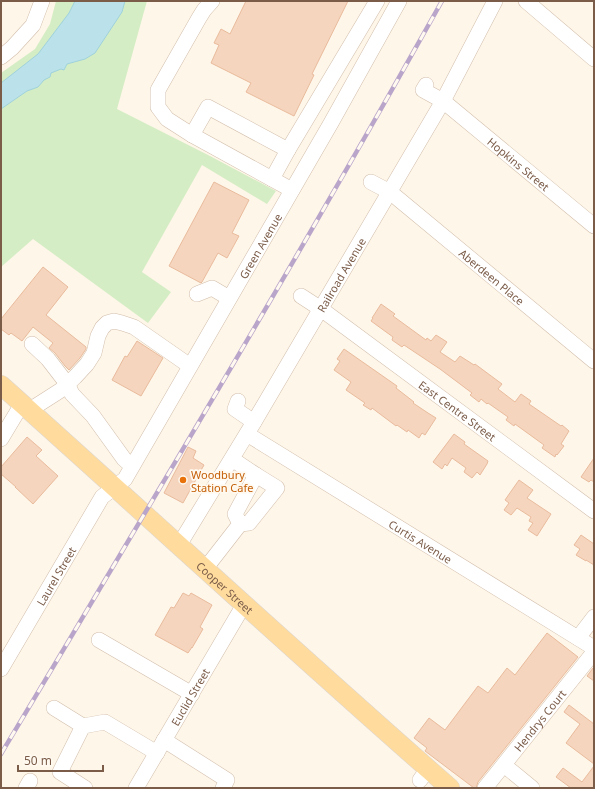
<svg xmlns="http://www.w3.org/2000/svg" width="595" height="789" font-family="'Noto Sans',sans-serif">
	<style>
		.green { fill: #d5edc5 }
		.water { fill: #bbe2ea; stroke: #a0d2dc }
		.building { fill: #f5d5be; stroke: #e9bb9d }
		.lines { fill: none; stroke-linecap: round; stroke-linejoin: round }
		.minor-casing { stroke: #d2beac; stroke-width: 16 }
		.major-casing { stroke: #ddd5d0; stroke-width: 20 }
		.minor { stroke: #fff; stroke-width: 15 }
		.major { stroke: #ffdc9e; stroke-width: 19 }
		.rail-casing { stroke: #b9a4ca; stroke-width: 4.5 }
		.rail { stroke: #fff9f0; stroke-width: 3; stroke-dasharray: 9; stroke-linecap: butt }
		.food-dot { fill: #e8710a; stroke: #fff9f0; stroke-width: 1.5 }
		.labels { text-anchor: middle; dominant-baseline: central; stroke-width: 3.5; stroke-linejoin: round; paint-order: stroke }
		.street-label { font-size: 11px; fill: #7b5c49; stroke: #fff9f0 }
		.food-label { font-size: 11px; fill: #c56008; stroke: #fff9f0; text-anchor: start }
	</style>
	<rect width="100%" height="100%" fill="#fef6e8"/>
	<path class="green" d="M56,1H147L117,109L210,156L276,191L267,204L202,165L142,272L171,292L148,323L33,239L1,267V73L35,49L50,24Z"/>
	<path class="water" d="M75,1H125L122,12L95,53L85,59L67,64L64,70L61,69L51,73L50,77L44,80L38,87L27,91L1,109V83L38,54L69,13Z"/>
	<path class="building" d="M246,1H348L312,74L314,75L294,116L246,92L251,83L211,63L219,45L214,43L221,29L230,34Z
		M214,182L249,200L232,233L239,236L227,258L218,253L202,282L201,283L169,266Z
		M43,267L68,287L46,315L86,347V349L80,358L69,370L65,366L55,353L49,348L53,343L33,327L22,341L11,333L9,335L1,329V319Z
		M381,304L395,314L393,316L426,340L427,338L431,341L436,335L447,342L440,352L455,362L460,356L474,365L475,364L502,384L498,389L515,402L521,394L531,401L529,404L561,426L562,425L569,431L561,444L564,446L557,455L556,454L555,457L542,448L544,445L515,424L514,426L506,420L508,417L488,403L487,404L481,399L479,402L470,395L472,393L440,369L404,345L402,347L392,340L393,337L371,321L373,318H372Z
		M137,341L163,358L141,396L112,380L125,356L127,357Z
		M344,349L397,386L396,388L414,402L413,403L428,413L436,418L425,435L422,433L419,438L408,430L407,432L397,425L396,426L372,408L371,410L363,405L365,403L346,390L351,382L334,370L340,361L337,359Z
		M454,434L465,442L464,444L488,461L487,464L480,475L477,472L472,478L464,472L466,468L452,458L447,466L445,464L442,469L433,462Z
		M27,437L42,450L36,456L58,476L33,504L15,487H16L1,474V467Z
		M188,447L196,451L193,458L204,465L183,503L164,493Z
		M594,458V482L591,480L589,482L581,477Z
		M519,480L533,490L527,498L551,514L537,536L528,530L533,523L529,521L531,517L517,508L511,515L504,510L509,503L505,500Z
		M581,535L594,544V565L586,560V561L576,555L580,549L574,545Z
		M183,593L189,596L191,593L212,605L200,627L203,629L192,648V647L188,653L155,635L171,607L174,608Z
		M547,633L578,657L478,782L476,788H474L425,751L427,748L414,738L429,718L445,730L478,686L488,693L507,668L515,675Z
		M593,668L594,669V681L587,676Z
		M569,705L594,724V764L566,743L580,724L564,712Z
		M594,766V788H571L556,777L563,768L582,782Z"/>
	<g class="lines">
		<defs>
			<g id="minor">
				<path d="M212,1L204,10L199,18L158,90V107L167,119L192,135L292,190"/>
				<path d="M526,1L594,59"/>
				<path d="M1,57L12,48L33,25L42,1"/>
				<path id="s1" d="M426,85L423,90L443,101L594,226"/>
				<path d="M192,135L208,107L288,150"/>
				<path d="M272,179L288,150L377,1"/>
				<path id="s2" d="M371,182L390,192L594,361"/>
				<path d="M197,294L212,288L229,298"/>
				<path id="s3" d="M301,296L321,309L594,511"/>
				<path d="M32,344L48,359L68,385L72,394L93,416L124,459L132,466"/>
				<path d="M238,401L235,409L254,422"/>
				<path d="M31,411L36,406L61,390L75,377L87,364L94,353L98,336L102,328L107,323L114,321L122,323L134,327L190,366"/>
				<path id="s4" d="M247,434L594,648"/>
				<path d="M1,439L22,404"/>
				<path d="M240,524L249,523L277,488L256,475"/>
				<path id="s5" d="M179,545L254,422L443,101L495,1"/>
				<path d="M205,569L240,524L235,514L256,475L232,459"/>
				<path d="M578,638L594,617"/>
				<path d="M99,640L192,694"/>
				<path id="s6" d="M1,669L102,497L125,479L331,123L399,1"/>
				<path d="M54,708L83,726L60,772L85,788"/>
				<path d="M83,726L105,722L157,753"/>
				<path d="M164,740L227,780L223,788"/>
				<path d="M504,765L532,788"/>
				<path d="M420,780L428,769"/>
				<path d="M26,788L30,781"/>
				<path id="s7" d="M136,788L239,613L245,606"/>
				<path id="s8" d="M485,788L594,652"/>
			</g>
			<g id="major">
				<path id="s9" d="M1,385C151,519 299,656 450,788"/>
			</g>
		</defs>
		<use href="#minor" class="minor-casing"/>
		<use href="#major" class="major-casing"/>
		<use href="#minor" class="minor"/>
		<use href="#major" class="major"/>
		<defs>
			<path id="rail" d="M1,754C150,505 300,255 442,1"/>
		</defs>
		<use href="#rail" class="rail-casing"/>
		<use href="#rail" class="rail"/>
	</g>
	<circle class="food-dot" cx="183" cy="480" r="4"/>
	<g class="labels">
		<g class="street-label">
			<text stroke="none"><textPath href="#s1" startOffset="127">Hopkins Street</textPath></text>
			<text stroke="none"><textPath href="#s6" startOffset="498">Green Avenue</textPath></text>
			<text stroke="none"><textPath href="#s5" startOffset="315">Railroad Avenue</textPath></text>
			<text stroke="none"><textPath href="#s2" startOffset="154">Aberdeen Place</textPath></text>
			<text stroke="none"><textPath href="#s3" startOffset="194">East Centre Street</textPath></text>
			<text stroke="none"><textPath href="#s4" startOffset="204">Curtis Avenue</textPath></text>
			<text stroke="none"><textPath href="#s6" startOffset="108">Laurel Street</textPath></text>
			<text stroke="none"><textPath href="#s9" startOffset="302">Cooper Street</textPath></text>
			<text stroke="none"><textPath href="#s7" startOffset="106">Euclid Street</textPath></text>
			<text stroke="none"><textPath href="#s8" startOffset="87">Hendrys Court</textPath></text>
		</g>
		<g class="food-label">
			<text x="191" y="474">Woodbury<tspan x="191" dy="13">Station Cafe</tspan></text>
		</g>
	</g>
	<rect width="595" height="789" fill="none" stroke="#7b5c49" stroke-width="4"/>
	<path d="M18 765v6h85v-6" fill="none" stroke="#7b5c49" stroke-width="2"/>
	<text x="24" y="765" font-size="12" fill="#7b5c49" stroke="#fff9f0" stroke-width="3" paint-order="stroke">50 m</text>
</svg>
